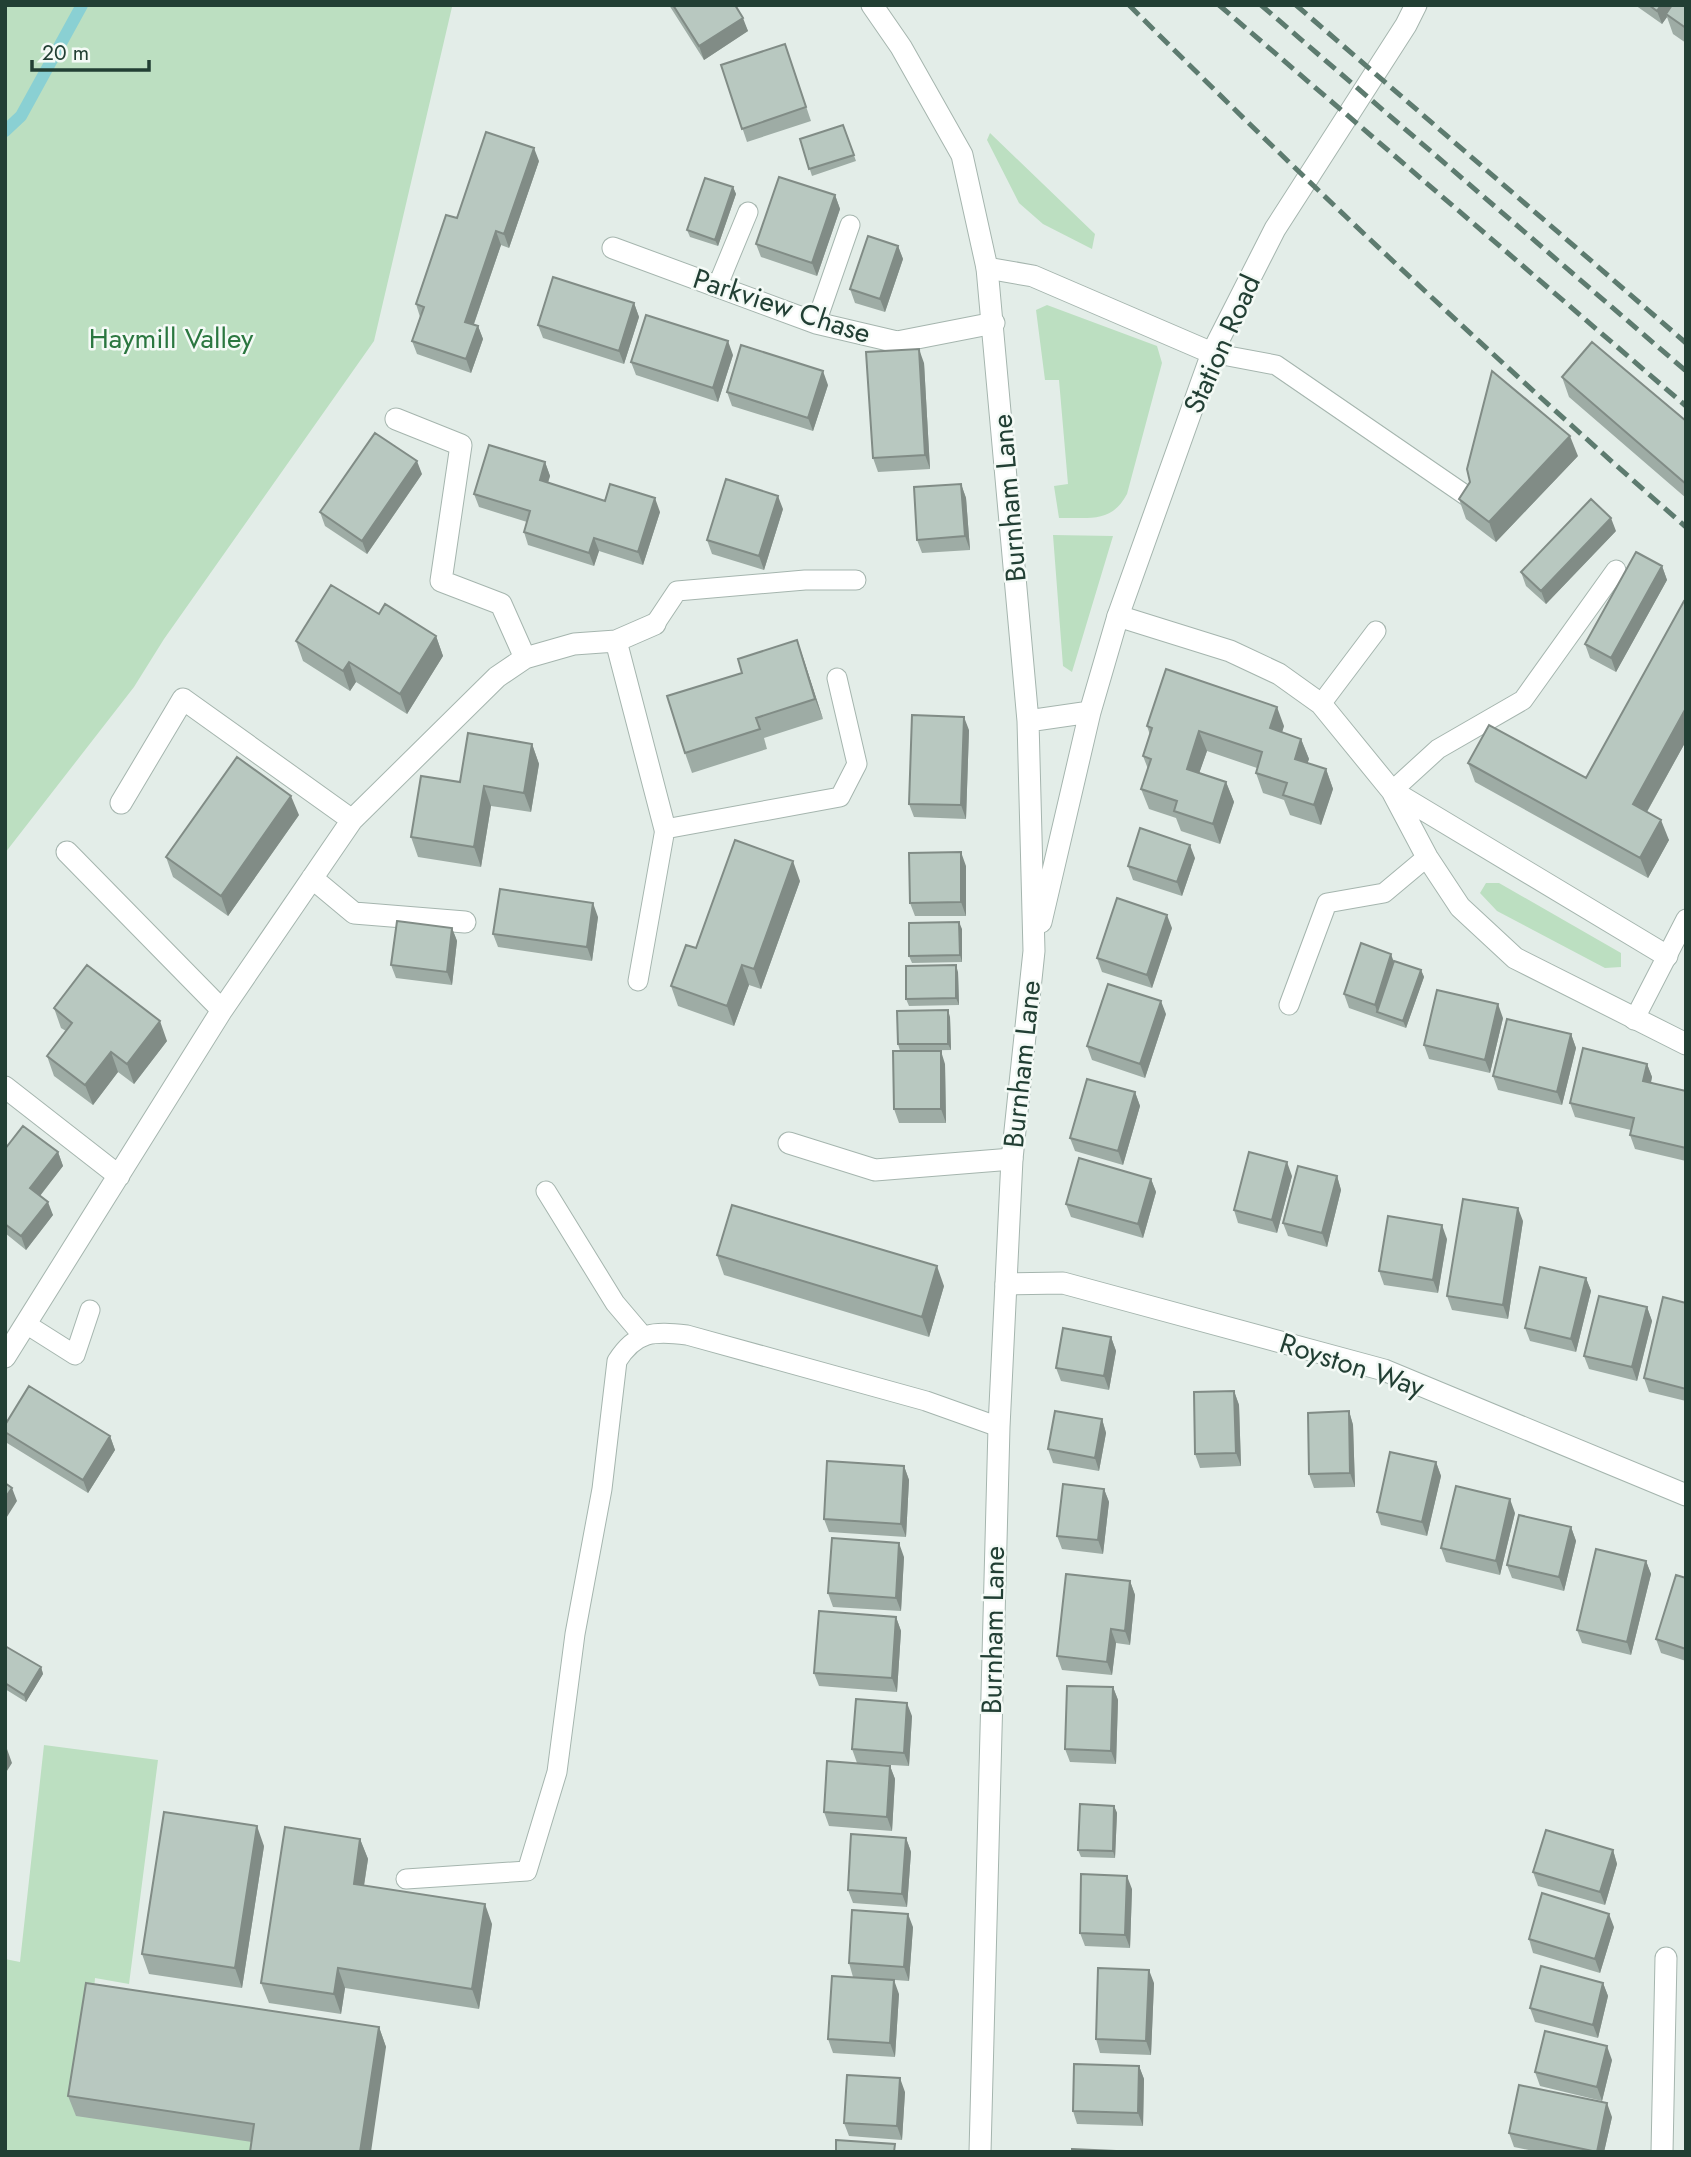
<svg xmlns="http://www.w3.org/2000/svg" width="1691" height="2157" font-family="Jost,sans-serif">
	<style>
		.green { fill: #bcdfc1 }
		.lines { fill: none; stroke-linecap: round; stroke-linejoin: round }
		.stream { stroke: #8ad0d3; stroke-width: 12 }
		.service-casing { stroke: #a5b5ae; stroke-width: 21 }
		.minor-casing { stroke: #a5b5ae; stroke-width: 23 }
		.tertiary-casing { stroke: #a5b5ae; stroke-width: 23 }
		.service { stroke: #fff; stroke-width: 19 }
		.minor { stroke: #fff; stroke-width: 21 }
		.tertiary { stroke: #fff; stroke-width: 21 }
		.rail { stroke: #5d7b6f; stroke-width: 5; stroke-dasharray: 14 7; stroke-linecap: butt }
		.wall { fill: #9eaca5 }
		.shaded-wall { fill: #818c86 }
		.building { fill: #b8c8c0; stroke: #818c86; stroke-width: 2 }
		.labels { text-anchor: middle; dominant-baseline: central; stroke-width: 5; stroke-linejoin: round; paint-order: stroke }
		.street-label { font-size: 28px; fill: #223f34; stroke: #f4faf6 }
		.park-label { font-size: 28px; fill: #2b7740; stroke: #f4faf6 }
	</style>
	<rect width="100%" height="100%" fill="#e3ede8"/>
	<path class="green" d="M5,5L452,7L374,341L164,639L134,687L5,853Z
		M990,133L1095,234L1092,249L1043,224L1019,203L987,140Z
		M1047,305L1157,346L1162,363L1127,494C1111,524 1089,517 1059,518L1054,486L1068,484L1059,380H1045L1036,310Z
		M1053,535L1113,536L1072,672L1063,666Z
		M1486,883H1499L1621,953V967L1605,968L1497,911L1480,893Z
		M44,1745L158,1760L129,1984L95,1978L93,2002L262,2144L260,2152H5V1959L20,1962Z"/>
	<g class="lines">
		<path class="stream" d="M5,131L21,116L82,5"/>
		<defs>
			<path id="service" d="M717,287L748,212
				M816,323L850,225
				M1212,353L1276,365L1474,501L1477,490
				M655,624L677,591L805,580H856
				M1321,704L1376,631
				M1392,791L1438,749L1523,700L1616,570
				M638,981L665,829L840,797L857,764L837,678
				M1289,1005L1327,903L1384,893L1427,857
				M1634,1020L1686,919
				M546,1191L615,1303L643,1336
				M26,1324L75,1355L90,1310
				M406,1879L527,1871L557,1772L575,1634L602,1489L617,1361C636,1331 654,1331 687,1335L926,1401L999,1427"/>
			<path id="minor" d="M613,248L816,323L897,342L994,323
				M987,268L1033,276L1212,353
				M396,419L461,445L441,581L501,604L525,658
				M1118,616L1230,651L1279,674L1321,704L1392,791L1427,857L1460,907L1515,958L1686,1044
				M616,641L665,829
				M1394,792L1667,956
				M121,803L183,699L352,820
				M67,852L222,1010
				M312,878L354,913L465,922
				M5,1087L119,1176
				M789,1143L875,1170L1012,1159
				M1006,1284L1063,1283L1384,1370L1686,1495
				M5,1357L222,1010L352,820L497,677L525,658L574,644L616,641L655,624
				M1662,2152L1666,1958"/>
			<path id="tertiary" d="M872,5L901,47L962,155L987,268L1028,721L1034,951L1012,1159L999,1427L980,2152
				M1028,721L1090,712
				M1041,922L1090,712L1118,616L1212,353L1275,229L1406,25L1416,5"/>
		</defs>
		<use href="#service" class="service-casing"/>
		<use href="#minor" class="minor-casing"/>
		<use href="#tertiary" class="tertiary-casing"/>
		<use href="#service" class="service"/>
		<use href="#minor" class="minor"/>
		<use href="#tertiary" class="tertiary"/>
		<path class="rail" d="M1129,5C1309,185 1494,359 1686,527
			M1219,5L1686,406
			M1261,5L1686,371
			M1296,5L1686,343"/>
	</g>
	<path class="wall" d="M669,5H735L748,31L704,60Z
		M1635,5H1686V43L1673,34L1667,17L1662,24Z
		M785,44L811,121L747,142L721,65Z
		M843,125L856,161L812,176L800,139Z
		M539,161L509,248L501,245L474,324L478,326L483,339L471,373L417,354L412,341L420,317L416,304L457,218Z
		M733,187L736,194L718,246L690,237L687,230Z
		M835,195L840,209L817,276L761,257L756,244Z
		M898,246L903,259L885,312L855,303L850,289Z
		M634,303L639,317L624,364L543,338L538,325Z
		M733,355L718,402L636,375L631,362Z
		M924,363L930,469L878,472L873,458Z
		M1562,377L1686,421V498L1569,397Z
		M828,385L813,431L732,406L727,392Z
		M1578,456L1496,542L1466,519L1459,499Z
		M545,462L550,476L548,483L605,501L660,512L643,565L599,551L594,566L528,545L524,532L527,522L479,507L474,494Z
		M422,474L367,554L325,526L320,512Z
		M961,484L966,498L970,550L922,553L917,540Z
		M783,509L764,570L712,554L707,540Z
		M1616,531L1546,604L1526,586L1521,572Z
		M1662,566L1667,580L1616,672L1590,658L1585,644Z
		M1686,602V741L1647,812L1669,840L1648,878L1475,782L1468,763L1586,778Z
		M436,636L443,656L407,714L356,682L350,691L303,661L296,641Z
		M797,640L823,719L764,738L767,749L692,773L685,753L742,673Z
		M1147,726H1284L1282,732L1301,739L1309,759L1307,763L1326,769L1333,789L1321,825L1290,815L1284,800L1263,793L1256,773L1257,768L1207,751L1199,773L1226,782L1234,802L1220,844L1181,831L1176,818L1149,809L1141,789L1148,769L1143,756L1150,735Z
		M969,730L966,819L914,817L909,804Z
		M532,744L539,764L531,812L491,806L481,867L418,857L411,837L460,782Z
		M299,815L228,916L173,877L166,857Z
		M1195,858L1182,896L1133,880L1128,866Z
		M966,866V916H915L910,903Z
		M800,881L761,989L749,985L734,1026L678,1006L671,986L696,948Z
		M598,917L592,961L498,947L493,934Z
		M452,928L457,941L452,985L396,978L391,965Z
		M1172,928L1152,988L1102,972L1097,958Z
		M962,929V962L912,963L909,956Z
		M1394,961L1421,970L1424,977L1406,1028L1349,1008L1344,994Z
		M958,972L959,1005L909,1006L906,999Z
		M54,1008L167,1041L134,1084L118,1072L93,1105L54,1076L47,1056L66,1031L61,1028Z
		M1166,1014L1145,1078L1092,1060L1087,1046Z
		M950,1017L951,1050L900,1051L898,1044Z
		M1503,1018L1490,1073L1429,1059L1424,1045Z
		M1571,1034L1576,1048L1562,1105L1498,1090L1493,1076Z
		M945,1064L946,1123H899L894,1109Z
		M1647,1064L1652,1077L1651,1083L1686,1091V1161L1635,1149L1630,1135L1631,1130L1575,1117L1570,1103Z
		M1135,1092L1140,1106L1123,1165L1075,1151L1070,1138Z
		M5,1149L58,1152L63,1166L40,1196L53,1215L26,1250L5,1233Z
		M1292,1176L1277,1233L1238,1223L1234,1210Z
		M1337,1176L1341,1190L1327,1247L1288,1236L1283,1223Z
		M1151,1179L1156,1192L1143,1238L1071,1217L1066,1204Z
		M1523,1221L1508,1319L1452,1310L1447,1296Z
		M1447,1239L1438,1293L1384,1285L1379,1271Z
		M717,1255L944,1286L929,1337L724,1275Z
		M1586,1278L1591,1291L1576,1352L1530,1341L1525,1328Z
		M1686,1303V1401L1649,1392L1644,1378Z
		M1647,1307L1652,1321L1637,1381L1589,1369L1584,1356Z
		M1111,1337L1116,1351L1109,1390L1061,1381L1056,1368Z
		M1234,1391L1239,1405L1241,1466L1200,1468L1195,1454Z
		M1349,1411L1353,1425L1355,1487L1314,1488L1309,1474Z
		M1102,1419L1106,1433L1099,1471L1053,1463L1048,1449Z
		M5,1425L110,1436L115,1450L88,1493L7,1443L5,1438Z
		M1436,1462L1441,1476L1427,1536L1381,1525L1377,1512Z
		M904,1466L909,1480L906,1537L829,1532L824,1519Z
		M1104,1489L1109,1502L1103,1554L1062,1549L1057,1536Z
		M1515,1513L1500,1575L1446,1562L1441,1548Z
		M1571,1527L1576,1541L1564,1591L1512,1578L1507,1565Z
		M904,1557L901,1611L833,1607L828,1593Z
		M1646,1561L1651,1574L1631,1655L1582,1643L1577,1630Z
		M1686,1578V1661L1661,1653L1656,1639Z
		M1130,1581L1135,1595L1130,1645L1116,1643L1112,1675L1062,1670L1057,1656Z
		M896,1617L901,1631L897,1692L819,1686L814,1673Z
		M5,1646L41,1667L43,1674L26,1702L5,1689Z
		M1113,1687L1118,1700L1116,1764L1070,1762L1065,1749Z
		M912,1716L909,1766L857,1763L852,1749Z
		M890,1766L895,1779L892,1831L829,1826L824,1812Z
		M1114,1806L1117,1813L1115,1858L1081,1857L1078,1850Z
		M906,1838L911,1852L907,1907L853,1903L848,1890Z
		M360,1839L368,1859L364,1886L492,1924L479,2009L345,1988L341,2014L269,2003L261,1983Z
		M264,1846L242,1988L149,1974L142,1954Z
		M1613,1850L1617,1864L1605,1905L1538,1886L1533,1872Z
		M1132,1889L1130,1948L1085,1946L1080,1933Z
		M913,1927L909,1981L853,1977L849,1963Z
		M1614,1927L1600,1973L1533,1953L1529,1939Z
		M1154,1983L1151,2055L1100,2053L1096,2039Z
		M1603,1983L1608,1996L1598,2038L1535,2022L1530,2008Z
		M899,1994L895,2057L833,2053L828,2039Z
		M379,2027L386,2047L252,2142L76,2116L68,2096Z
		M1612,2060L1602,2101L1540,2086L1535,2072Z
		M1139,2066L1144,2079L1143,2126L1077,2124L1073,2111Z
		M905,2092L902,2140L849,2136L844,2123Z
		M1612,2117L1604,2152H1538L1514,2147L1509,2133Z"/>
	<path class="shaded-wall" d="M1661,5H1675L1666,14L1667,17L1662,24L1657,11Z
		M743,18L748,31L704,60L699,46Z
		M534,148L539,161L509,248L504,234Z
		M733,187L736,194L718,246L715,240Z
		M835,195L840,209L817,276L812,263Z
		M496,231L501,245L470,335L465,322Z
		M898,246L903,259L885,312L880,299Z
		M634,303L639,317L624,364L619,351Z
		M478,326L483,339L471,373L466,359Z
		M728,341L733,355L718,402L713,388Z
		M919,349L924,363L930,469L925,455Z
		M823,371L828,385L813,431L808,418Z
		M1570,436L1578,456L1496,542L1489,522Z
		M417,461L422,474L367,554L362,541Z
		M545,462L550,476L544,494L540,480Z
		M961,484L966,498L970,550L965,536Z
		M778,496L783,509L764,570L759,556Z
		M655,498L660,512L643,565L638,552Z
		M1611,518L1616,531L1546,604L1541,591Z
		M594,538L599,551L594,566L589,553Z
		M1662,566L1667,580L1616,672L1611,658Z
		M436,636L443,656L407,714L400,694Z
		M797,640L804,660L823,719L815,699Z
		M349,662L356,682L350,691L343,671Z
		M1277,707L1284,726L1277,748L1270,728Z
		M1686,708V741L1640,824L1633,804Z
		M964,717L969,730L966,819L961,805Z
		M1199,731L1207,751L1194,788L1187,769Z
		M1301,739L1309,759L1302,779L1295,759Z
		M532,744L539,764L531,812L524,793Z
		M1326,769L1333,789L1321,825L1314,805Z
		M1226,782L1234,802L1220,844L1213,824Z
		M484,786L491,806L481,867L474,847Z
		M291,796L299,815L228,916L221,896Z
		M1661,820L1669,840L1648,878L1640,858Z
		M1190,845L1195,858L1182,896L1177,882Z
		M961,852L966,866V916L961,902Z
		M793,861L800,881L761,989L754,969Z
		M593,903L598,917L592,961L587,947Z
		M1167,915L1172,928L1152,988L1147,975Z
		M959,922L962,929V962L960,955Z
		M452,928L457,941L452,985L447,972Z
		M1391,954L1396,968L1377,1012L1375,1005Z
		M742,965L749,985L734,1026L727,1006Z
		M956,965L958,972L959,1005L956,998Z
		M1421,970L1424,977L1406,1028L1403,1021Z
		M1161,1001L1166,1014L1145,1078L1140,1064Z
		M1498,1004L1503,1018L1490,1073L1485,1060Z
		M948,1010L950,1017L951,1050L948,1044Z
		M160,1021L167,1041L134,1084L127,1064Z
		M1571,1034L1576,1048L1562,1105L1557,1092Z
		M941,1051L945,1064L946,1123L941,1109Z
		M111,1052L118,1072L93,1105L85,1085Z
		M1647,1064L1652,1077L1648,1094L1643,1081Z
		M1135,1092L1140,1106L1123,1165L1118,1151Z
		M58,1152L63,1166L35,1202L30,1188Z
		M1287,1162L1292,1176L1277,1233L1272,1220Z
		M1337,1176L1341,1190L1327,1247L1322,1233Z
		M1151,1179L1156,1192L1143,1238L1138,1224Z
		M48,1202L53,1215L26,1250L21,1236Z
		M1518,1208L1523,1221L1508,1319L1503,1305Z
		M1442,1225L1447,1239L1438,1293L1433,1280Z
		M937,1266L944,1286L929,1337L922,1317Z
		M1586,1278L1591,1291L1576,1352L1571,1339Z
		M1647,1307L1652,1321L1637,1381L1632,1367Z
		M1111,1337L1116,1351L1109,1390L1104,1376Z
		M1234,1391L1239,1405L1241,1466L1236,1453Z
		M1349,1411L1353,1425L1355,1487L1350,1473Z
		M1102,1419L1106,1433L1099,1471L1095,1458Z
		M110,1436L115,1450L88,1493L83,1480Z
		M1436,1462L1441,1476L1427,1536L1422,1522Z
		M904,1466L909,1480L906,1537L901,1524Z
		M12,1488L17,1501L5,1520V1498Z
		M1104,1489L1109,1502L1103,1554L1098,1540Z
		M1510,1499L1515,1513L1500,1575L1496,1561Z
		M1571,1527L1576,1541L1564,1591L1559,1577Z
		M899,1543L904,1557L901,1611L896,1598Z
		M1646,1561L1651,1574L1631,1655L1627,1642Z
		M1130,1581L1135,1595L1130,1645L1125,1631Z
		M896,1617L901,1631L897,1692L892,1678Z
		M1111,1629L1116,1643L1112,1675L1107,1662Z
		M41,1667L43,1674L26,1702L24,1695Z
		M1113,1687L1118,1700L1116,1764L1111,1751Z
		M907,1703L912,1716L909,1766L904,1753Z
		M7,1749L12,1763L5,1774V1753Z
		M890,1766L895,1779L892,1831L887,1817Z
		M1114,1806L1117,1813L1115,1858L1113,1851Z
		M257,1826L264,1846L242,1988L235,1968Z
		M906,1838L911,1852L907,1907L902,1894Z
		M360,1839L368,1859L361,1904L354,1884Z
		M1613,1850L1617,1864L1605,1905L1600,1892Z
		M1127,1876L1132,1889L1130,1948L1125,1935Z
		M485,1904L492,1924L479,2009L472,1989Z
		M908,1914L913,1927L909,1981L904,1967Z
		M1609,1914L1614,1927L1600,1973L1595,1959Z
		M338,1968L345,1988L341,2014L334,1994Z
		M1149,1970L1154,1983L1151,2055L1146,2041Z
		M894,1980L899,1994L895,2057L890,2043Z
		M1603,1983L1608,1996L1598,2038L1593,2025Z
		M379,2027L386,2047L371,2152H360Z
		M1607,2046L1612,2060L1602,2101L1597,2087Z
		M1139,2066L1144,2079L1143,2126L1138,2113Z
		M900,2078L905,2092L902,2140L897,2126Z
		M1607,2103L1612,2117L1604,2152H1597Z"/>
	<path class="building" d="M673,5H735L743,18L699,46Z
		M1649,5H1661L1657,11Z
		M1672,5H1686V28L1666,14Z
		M785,44L806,107L742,129L721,65Z
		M843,125L854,155L809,169L800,139Z
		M486,132L534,148L504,234L496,231L465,322L478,326L466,359L412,341L424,307L416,304L446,215L457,218Z
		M779,177L835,195L812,263L756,244Z
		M705,178L733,187L715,240L687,230Z
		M868,236L898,246L880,299L850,289Z
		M553,277L634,303L619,351L538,325Z
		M646,315L728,341L713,388L631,362Z
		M1592,342L1686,421V484L1562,377Z
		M741,345L823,371L808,418L727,392Z
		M919,349L925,455L873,458L866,352Z
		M1492,371L1570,436L1489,522L1459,499L1470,482L1467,469Z
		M375,433L417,461L362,541L320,512Z
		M489,445L545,462L540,480L605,501L610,484L655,498L638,552L594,538L589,553L524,532L530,511L474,494Z
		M726,479L778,496L759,556L707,540Z
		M961,484L965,536L917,540L914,487Z
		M1591,499L1611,518L1541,591L1521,572Z
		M1636,552L1662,566L1611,658L1585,644Z
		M331,585L379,614L385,604L436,636L400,694L349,662L343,671L296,641Z
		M1684,601L1686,602V708L1633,804L1661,820L1640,858L1468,763L1489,725L1586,778Z
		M797,640L815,699L756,718L760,729L685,753L667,696L742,673L738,659Z
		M1166,669L1277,707L1270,728L1301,739L1295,759L1326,769L1314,805L1283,795L1287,783L1256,773L1262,752L1199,731L1187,769L1226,782L1213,824L1174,811L1177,801L1141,789L1151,759L1143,756L1152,728L1147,726Z
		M912,715L964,717L961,805L909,804Z
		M468,733L532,744L524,793L484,786L474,847L411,837L421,776L460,782Z
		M237,757L291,796L221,896L166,857Z
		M1140,828L1190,845L1177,882L1128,866Z
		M735,840L793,861L754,969L742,965L727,1006L671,986L686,945L696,948Z
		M961,852V902L910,903L909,853Z
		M500,889L593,903L587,947L493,934Z
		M1117,898L1167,915L1147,975L1097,958Z
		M397,921L452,928L447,972L391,965Z
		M959,922L960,955L909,956V923Z
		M1361,943L1391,954L1375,1005L1344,994Z
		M1394,961L1421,970L1403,1021L1377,1012Z
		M87,965L160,1021L127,1064L111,1052L85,1085L47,1056L72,1023L54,1008Z
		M956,965V998L906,999V966Z
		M1108,984L1161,1001L1140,1064L1087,1046Z
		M1437,990L1498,1004L1485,1060L1424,1045Z
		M948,1010V1044H898L897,1011Z
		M1507,1019L1571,1034L1557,1092L1493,1076Z
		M1583,1048L1647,1064L1643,1081L1686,1091V1148L1630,1135L1634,1118L1570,1103Z
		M893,1051H941V1109H894Z
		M1087,1079L1135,1092L1118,1151L1070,1138Z
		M23,1126L58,1152L30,1188L48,1202L21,1236L5,1224V1149Z
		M1249,1152L1287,1162L1272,1220L1234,1210Z
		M1079,1158L1151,1179L1138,1224L1066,1204Z
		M1298,1166L1337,1176L1322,1233L1283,1223Z
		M1463,1199L1518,1208L1503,1305L1447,1296Z
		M732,1205L937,1266L922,1317L717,1255Z
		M1388,1216L1442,1225L1433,1280L1379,1271Z
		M1540,1267L1586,1278L1571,1339L1525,1328Z
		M1599,1296L1647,1307L1632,1367L1584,1356Z
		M1663,1297L1686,1303V1389L1644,1378Z
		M1063,1328L1111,1337L1104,1376L1056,1368Z
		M29,1386L110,1436L83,1480L5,1432V1425Z
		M1234,1391L1236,1453L1195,1454L1194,1392Z
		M1055,1411L1102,1419L1095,1458L1048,1449Z
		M1349,1411L1350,1473L1309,1474L1308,1413Z
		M1390,1452L1436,1462L1422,1522L1377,1512Z
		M827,1461L904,1466L901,1524L824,1519Z
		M5,1483L12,1488L5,1498Z
		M1063,1484L1104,1489L1098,1540L1057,1536Z
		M1456,1486L1510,1499L1496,1561L1441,1548Z
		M1519,1515L1571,1527L1559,1577L1507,1565Z
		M832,1538L899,1543L896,1598L828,1593Z
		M1596,1549L1646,1561L1627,1642L1577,1630Z
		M1066,1574L1130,1581L1125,1631L1111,1629L1107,1662L1057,1656Z
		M1676,1575L1686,1578V1649L1656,1639Z
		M819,1611L896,1617L892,1678L814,1673Z
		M5,1646L41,1667L24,1695L5,1683Z
		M1067,1686L1113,1687L1111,1751L1065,1749Z
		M856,1699L907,1703L904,1753L852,1749Z
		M827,1761L890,1766L887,1817L824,1812Z
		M1080,1804L1114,1806L1113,1851L1078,1850Z
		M164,1812L257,1826L235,1968L142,1954Z
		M285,1827L360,1839L354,1884L485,1904L472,1989L338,1968L334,1994L261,1983Z
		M1546,1830L1613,1850L1600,1892L1533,1872Z
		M851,1834L906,1838L902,1894L848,1890Z
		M1081,1874L1127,1876L1125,1935L1080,1933Z
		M1542,1893L1609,1914L1595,1959L1529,1939Z
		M852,1910L908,1914L904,1967L849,1963Z
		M1541,1966L1603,1983L1593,2025L1530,2008Z
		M1098,1968L1149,1970L1146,2041L1096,2039Z
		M832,1976L894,1980L890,2043L828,2039Z
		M86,1983L379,2027L360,2152H250L254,2124L68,2096Z
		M1545,2031L1607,2046L1597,2087L1535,2072Z
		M1074,2064L1139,2066L1138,2113L1073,2111Z
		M847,2075L900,2078L897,2126L844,2123Z
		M1519,2085L1607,2103L1597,2152L1509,2133Z
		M836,2140L895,2144L894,2152H836Z
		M1072,2149L1138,2152H1072Z"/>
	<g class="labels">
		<g class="street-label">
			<text transform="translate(782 306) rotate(18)">Parkview Chase</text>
			<text transform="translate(1222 344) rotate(-66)">Station Road</text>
			<text transform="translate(1009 498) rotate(-95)">Burnham Lane</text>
			<text transform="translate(1022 1064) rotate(-84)">Burnham Lane</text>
			<text transform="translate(1352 1365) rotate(18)">Royston Way</text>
			<text transform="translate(993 1630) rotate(-89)">Burnham Lane</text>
		</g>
		<g class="park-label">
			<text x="171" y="338">Haymill Valley</text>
		</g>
	</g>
	<rect width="1691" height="2157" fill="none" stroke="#223f34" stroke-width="14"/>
	<path d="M32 60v10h117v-10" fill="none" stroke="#223f34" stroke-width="3.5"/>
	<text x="42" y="60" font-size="21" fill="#223f34" stroke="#f4faf6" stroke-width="5" paint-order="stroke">20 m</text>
</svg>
